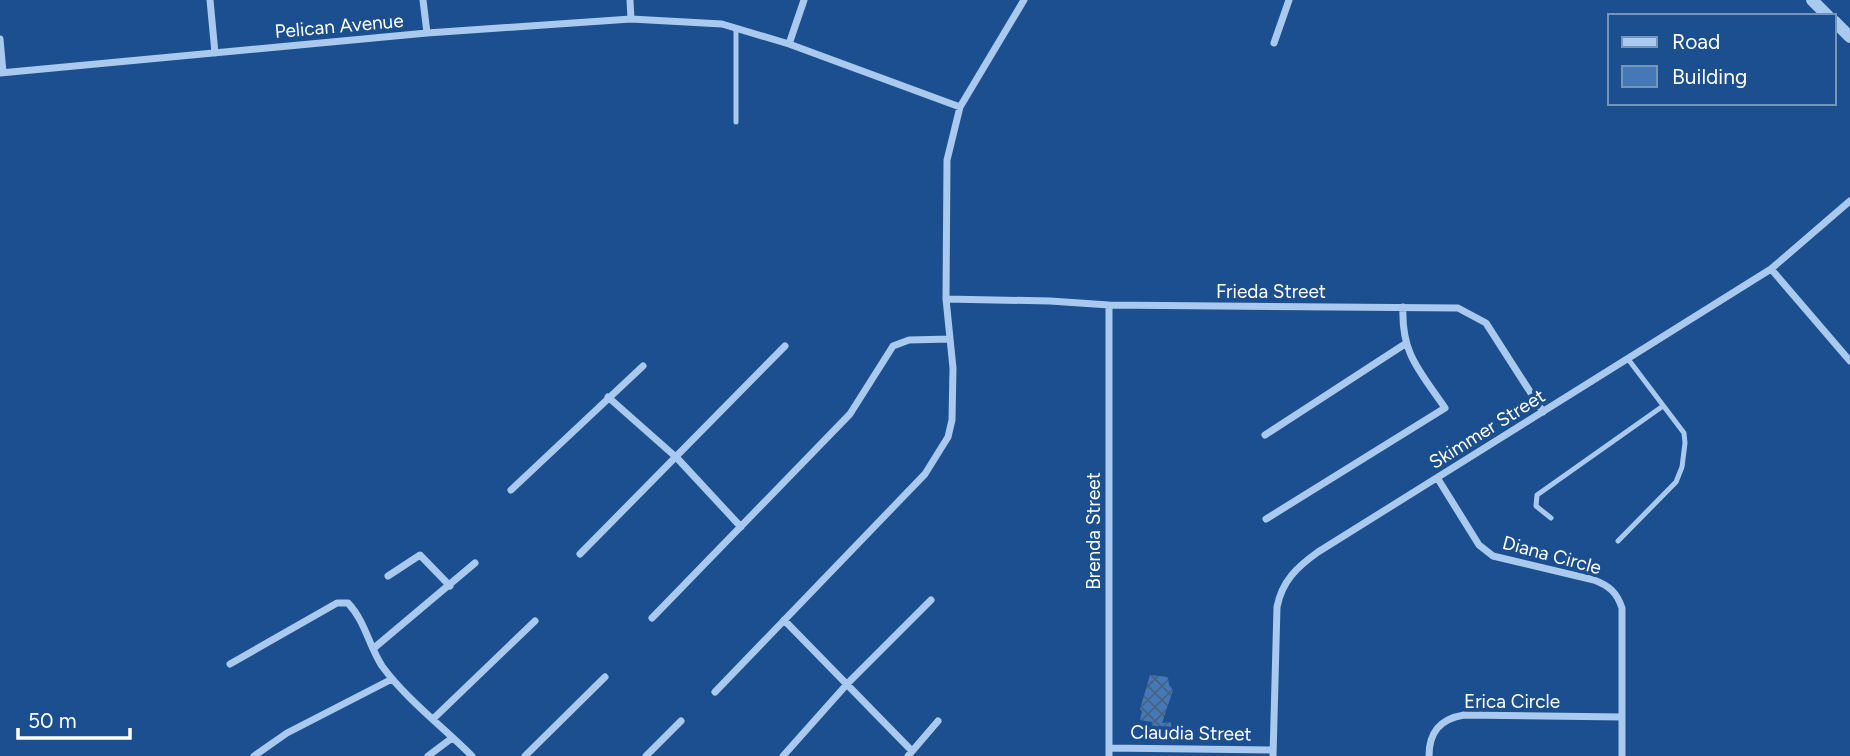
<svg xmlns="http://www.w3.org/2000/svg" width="1850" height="756" font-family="Figtree,sans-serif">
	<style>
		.building { fill: url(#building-cross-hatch) }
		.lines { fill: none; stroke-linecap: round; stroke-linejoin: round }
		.service { stroke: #a9c9ee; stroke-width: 5 }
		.minor { stroke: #a9c9ee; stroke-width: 7 }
		.tertiary { stroke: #a9c9ee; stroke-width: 12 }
		.labels { text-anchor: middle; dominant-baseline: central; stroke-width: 7; stroke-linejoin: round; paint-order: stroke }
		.street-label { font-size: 19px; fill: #fff; stroke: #1b4f8f }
	</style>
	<defs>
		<pattern id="building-cross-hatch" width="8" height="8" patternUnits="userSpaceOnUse" patternTransform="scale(1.75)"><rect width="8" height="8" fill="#4478b7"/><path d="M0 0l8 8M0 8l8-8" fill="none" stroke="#486282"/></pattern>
	</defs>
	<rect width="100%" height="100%" fill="#1b4f8f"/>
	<path class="building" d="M1150,675L1168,677L1169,685L1173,690L1162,723L1171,722L1172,737L1157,738L1156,742H1152V722L1140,720L1142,711L1140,709Z"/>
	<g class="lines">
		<path class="service" d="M736,122V28
			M1551,518L1536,506L1537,495L1663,406
			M1618,541L1676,482L1682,467L1685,443L1684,433L1628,359"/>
		<path class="minor" d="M210,0L215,53
			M423,0L427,33
			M630,0L631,19
			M0,39L3,72
			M1274,43L1289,0
			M789,44L804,0
			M0,73L427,33L631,19L722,24L789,44L960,107
			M1771,269L1850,361
			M946,299L1050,301L1109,305L1458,308L1486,323L1543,412
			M1109,305V756
			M608,397L677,458L741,527
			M1265,435L1405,344
			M1438,479L1479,545L1493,556L1594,580C1610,586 1617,593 1622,608V756
			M511,490L643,366
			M1266,519L1445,408C1420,371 1401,354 1403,307
			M580,554L785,346
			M388,576L420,555L450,586
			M652,618L850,414L893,346L909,340L950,339
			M784,620L912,751
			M374,648L475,563
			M230,664L337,603H348C365,621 369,646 382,666C407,700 442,726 472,756
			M715,692L925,474L948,437L952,420L953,368L946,299L947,160L960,107L1024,0
			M433,719L535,621
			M1109,748L1273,750
			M254,756L287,733L392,679
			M428,756L452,738
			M525,756L605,677
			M646,756L681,721
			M783,756L848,683L931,600
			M908,756L938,721
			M1273,756L1277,607C1282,581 1297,567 1318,552L1771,269L1850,201
			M1429,756C1429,732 1440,719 1464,715L1622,717"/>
		<path class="tertiary" d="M1812,0L1828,16
			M1834,21L1850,37"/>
	</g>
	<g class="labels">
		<g class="street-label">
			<text transform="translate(339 26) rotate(-5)">Pelican Avenue</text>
			<text x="1271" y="291">Frieda Street</text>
			<text transform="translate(1487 429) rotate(-32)">Skimmer Street</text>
			<text transform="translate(1093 531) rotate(-90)">Brenda Street</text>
			<text transform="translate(1552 555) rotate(15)">Diana Circle</text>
			<text x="1512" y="701">Erica Circle</text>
			<text transform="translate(1191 733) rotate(1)">Claudia Street</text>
		</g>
	</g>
	<rect x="1608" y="14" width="228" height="91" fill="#1b4f8f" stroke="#7695bc" stroke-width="2"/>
	<rect x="1622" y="37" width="35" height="10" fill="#a9c9ee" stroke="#7695bc" stroke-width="2"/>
	<text x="1672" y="49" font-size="21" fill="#ffffff">Road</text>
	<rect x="1622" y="66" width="35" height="21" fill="#4478b7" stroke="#7695bc" stroke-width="2"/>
	<text x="1672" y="84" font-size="21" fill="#ffffff">Building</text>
	<path d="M18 728v10h112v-10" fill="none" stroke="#ffffff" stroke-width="3.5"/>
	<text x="28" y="728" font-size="21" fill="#ffffff" stroke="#1b4f8f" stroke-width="5" paint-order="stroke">50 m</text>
</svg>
